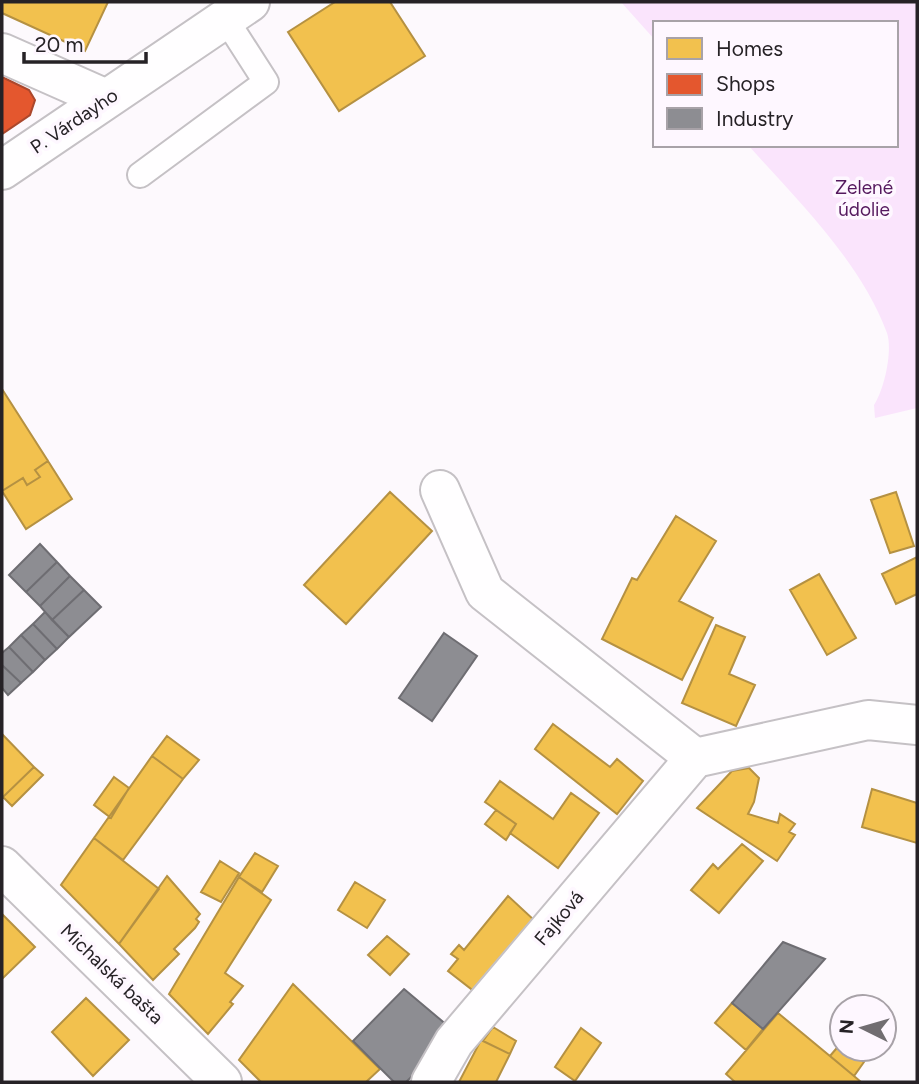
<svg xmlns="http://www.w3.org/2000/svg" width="919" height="1084" font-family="Figtree,sans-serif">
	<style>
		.green { fill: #fae4fc }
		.homes { fill: #f2c14e; stroke: #b59142; stroke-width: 2 }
		.shops { fill: #e4572e; stroke: #ab472c; stroke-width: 2 }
		.industry { fill: #8d8d92; stroke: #6e6d72; stroke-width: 2 }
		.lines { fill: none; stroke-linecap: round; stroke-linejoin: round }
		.service-casing { stroke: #c5c1c5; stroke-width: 28 }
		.minor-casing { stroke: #c5c1c5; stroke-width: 42 }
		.service { stroke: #fffeff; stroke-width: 24 }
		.minor { stroke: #fffeff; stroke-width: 38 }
		.labels { text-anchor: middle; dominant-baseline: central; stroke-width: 7; stroke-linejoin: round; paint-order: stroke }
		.street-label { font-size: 19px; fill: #262226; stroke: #fef7ff }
		.park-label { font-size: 19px; fill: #55195e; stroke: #fef7ff }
	</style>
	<rect width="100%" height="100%" fill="#fdf9fd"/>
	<path class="green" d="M621,2H917V408L875,418L874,405C884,390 893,351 887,333C861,262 798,201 748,145H896V23H655V40Z"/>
	<path class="homes" d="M2,2H108L85,51L2,13Z
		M335,2H390L425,56L339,111L288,32Z
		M2,389L48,461L35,470L40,477L27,485L23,478L2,491Z
		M48,461L72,499L26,529L2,491L23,478L27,485L40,477L35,470Z
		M390,492L432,531L346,624L304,585Z
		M896,492L914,546L890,553L871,500Z
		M676,516L716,541L679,601L713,618L682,680L602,639L632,578L637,580Z
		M917,557V594L896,604L882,574Z
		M819,574L856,638L827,655L790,590Z
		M716,625L745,637L729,674L755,685L736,726L682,703Z
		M553,724L610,767L617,759L643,781L617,814L535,749Z
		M2,734L34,767L2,798Z
		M167,736L199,760L183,779L152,756Z
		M152,756L183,779L123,860L94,838Z
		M34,767L43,775L12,806L3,797Z
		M749,768L759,778L754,802L748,814L778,823L780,814L795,824L789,832L795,835L777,861L697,808L732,771Z
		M114,777L129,788L111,818L94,805Z
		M500,781L553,819L571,793L599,813L558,868L510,833L516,824L485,802Z
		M872,789L917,803V843L862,827Z
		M496,810L516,824L506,840L485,824Z
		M94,838L159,889L119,944L61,885Z
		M742,844L763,861L719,913L691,890L713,864L718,869Z
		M255,853L278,866L262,892L239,877Z
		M220,861L239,873L221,902L201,892Z
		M167,876L200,914L196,919L199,922L195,928L174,949L179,954L153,980L119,944Z
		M239,877L271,900L225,973L243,986L230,1002L233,1004L208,1034L169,994Z
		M355,882L385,900L367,928L338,910Z
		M508,896L534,920L475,992L448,971L458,959L451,954L459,945L464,950Z
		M2,914L35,947L2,979Z
		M387,936L409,954L390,975L368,955Z
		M293,984L380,1069L366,1082H261L239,1060Z
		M86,998L129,1040L93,1076L52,1032Z
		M732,1003L763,1029L746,1050L715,1023Z
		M778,1013L854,1076L861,1082H735L726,1074Z
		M493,1027L516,1041L510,1054L483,1041Z
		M581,1028L601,1043L575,1081L555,1067Z
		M481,1040L510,1054L496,1082H459Z
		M841,1043L842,1049H849L864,1062L854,1076L830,1056Z"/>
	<path class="shops" d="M2,77L29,90L35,100L30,115L2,134Z"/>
	<path class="industry" d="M40,544L57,562L26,592L9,575Z
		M57,562L70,576L40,606L26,592Z
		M70,576L84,590L52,620L40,606Z
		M84,590L101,607L69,637L52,620Z
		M45,612L69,637L57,649L33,624Z
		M33,624L57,649L45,660L21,635Z
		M444,633L477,656L432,721L399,698Z
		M21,635L45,660L33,672L9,647Z
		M9,647L33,672L21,683L2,665V653Z
		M2,665L21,683L8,695L2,688Z
		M783,942L825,959L763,1029L732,1003Z
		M404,989L448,1026L427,1062L406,1082H394L353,1041Z"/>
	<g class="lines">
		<defs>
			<path id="service" d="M140,175L266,82L225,18"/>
			<path id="minor" d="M2,53L106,99
				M2,170L250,2
				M440,490L485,592L695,758
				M2,866L222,1082
				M431,1082L454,1042L695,758L868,720L917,725"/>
		</defs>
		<use href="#service" class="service-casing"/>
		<use href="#minor" class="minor-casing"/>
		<use href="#service" class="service"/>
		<use href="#minor" class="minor"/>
	</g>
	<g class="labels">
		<g class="street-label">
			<text transform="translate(74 121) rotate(-34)">P. Várdayho</text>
			<text transform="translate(559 918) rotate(-50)">Fajková</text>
			<text transform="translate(112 974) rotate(44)">Michalská bašta</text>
		</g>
		<g class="park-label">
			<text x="864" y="187">Zelené<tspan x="864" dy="22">údolie</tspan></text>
		</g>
	</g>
	<rect width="919" height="1084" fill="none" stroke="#262226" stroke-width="7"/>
	<rect x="653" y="21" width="245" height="126" fill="#fef7ff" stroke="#a8a2a8" stroke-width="2"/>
	<rect x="667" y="38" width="35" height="21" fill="#f2c14e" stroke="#a8a2a8" stroke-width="2"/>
	<text x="716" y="56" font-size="21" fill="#262226">Homes</text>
	<rect x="667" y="74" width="35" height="21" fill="#e4572e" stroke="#a8a2a8" stroke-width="2"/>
	<text x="716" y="91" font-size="21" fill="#262226">Shops</text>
	<rect x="667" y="108" width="35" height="21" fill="#8d8d92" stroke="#a8a2a8" stroke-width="2"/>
	<text x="716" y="126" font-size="21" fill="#262226">Industry</text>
	<g transform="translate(863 1028) rotate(275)"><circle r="33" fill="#fef7ff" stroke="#a8a2a8" stroke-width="2"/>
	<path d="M0-5L12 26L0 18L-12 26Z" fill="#716d71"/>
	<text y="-10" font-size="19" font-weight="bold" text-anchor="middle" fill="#262226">N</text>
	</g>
	<path d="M24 52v10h122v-10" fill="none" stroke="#262226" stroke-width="3.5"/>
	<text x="35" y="52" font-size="21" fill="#262226" stroke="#fef7ff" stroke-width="5" paint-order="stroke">20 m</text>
</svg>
